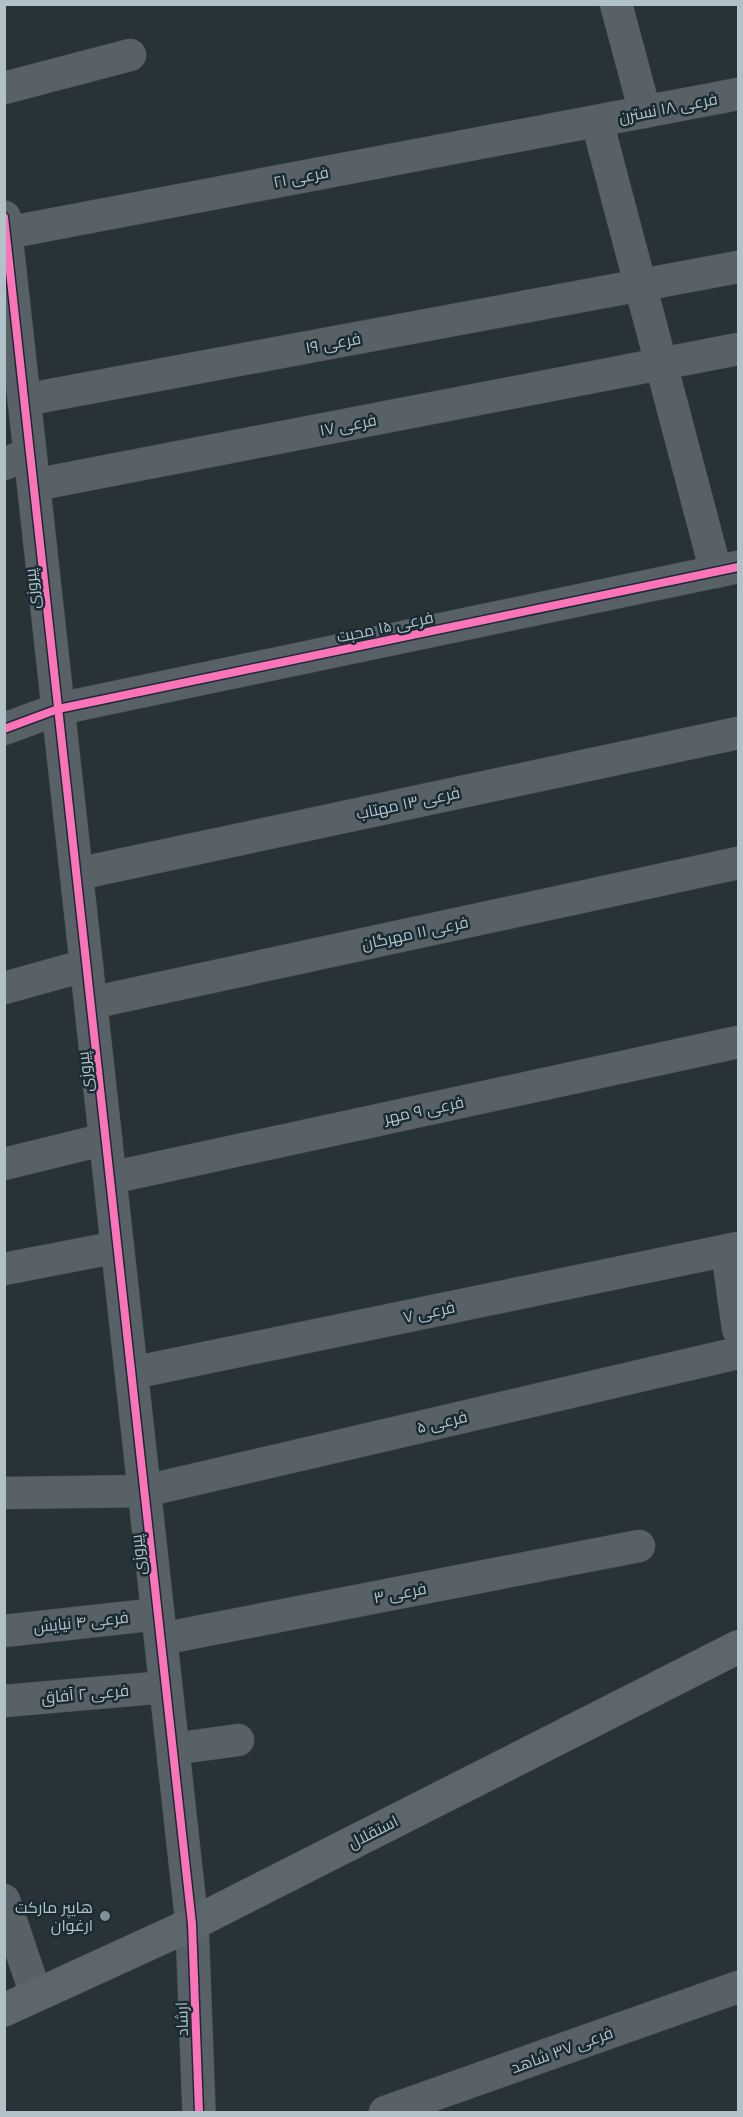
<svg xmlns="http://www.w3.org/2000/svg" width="743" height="2117" font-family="Arial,Cairo,sans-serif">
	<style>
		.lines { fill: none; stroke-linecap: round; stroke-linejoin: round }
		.minor-casing { stroke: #464e53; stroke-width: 33 }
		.tertiary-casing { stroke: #464e53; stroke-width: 34 }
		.secondary-casing { stroke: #464e53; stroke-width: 34 }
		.minor { stroke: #586166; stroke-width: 32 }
		.tertiary { stroke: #586166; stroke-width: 33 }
		.secondary { stroke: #5c666b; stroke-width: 33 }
		.cycleway-casing { stroke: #1a2b34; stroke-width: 11 }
		.cycleway { stroke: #fb73b8; stroke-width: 8 }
		.poi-dot { fill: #818f97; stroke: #1a2b34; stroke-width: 2 }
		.labels { text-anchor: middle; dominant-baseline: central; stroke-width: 5; stroke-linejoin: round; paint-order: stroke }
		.street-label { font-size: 16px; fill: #b1c1ca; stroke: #1a2b34 }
		.poi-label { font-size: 16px; fill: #b1c1ca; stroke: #1a2b34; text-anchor: end }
	</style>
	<rect width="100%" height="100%" fill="#283338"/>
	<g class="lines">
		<defs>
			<path id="minor" d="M616,4L645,112
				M4,88L130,55
				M597,121L716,572
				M6,233L738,94
				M24,400L738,267
				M4,464L30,453
				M34,485L738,349
				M4,729L58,709L738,567
				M77,874L738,733
				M4,988L87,965
				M91,1003L738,863
				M4,1164L106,1139
				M110,1178L738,1042
				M727,1251L738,1329
				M4,1269L118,1247
				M132,1373L738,1248
				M4,1493L145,1491L738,1353
				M4,1631L158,1614
				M161,1639L639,1546
				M4,1701L166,1687
				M173,1749L238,1740
				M4,1900L36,1995
				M385,2112L738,1987"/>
			<path id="tertiary" d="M4,217L192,1924L199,2112"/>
			<path id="secondary" d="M4,2010L192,1924L738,1647"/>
		</defs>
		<use href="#minor" class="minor-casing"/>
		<use href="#tertiary" class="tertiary-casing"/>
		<use href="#secondary" class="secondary-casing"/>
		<use href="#minor" class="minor"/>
		<use href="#tertiary" class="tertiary"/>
		<use href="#secondary" class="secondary"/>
		<defs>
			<path id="cycleway" d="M4,217L192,1924L199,2112
				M4,729L58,709L738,567"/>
		</defs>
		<use href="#cycleway" class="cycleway-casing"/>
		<use href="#cycleway" class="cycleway"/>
	</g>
	<circle class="poi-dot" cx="105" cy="1916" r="6"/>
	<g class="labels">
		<g class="street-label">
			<text transform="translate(668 108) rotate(-11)">فرعی ۱۸ نسترن</text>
			<text transform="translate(301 177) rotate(-11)">فرعی ۲۱</text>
			<text transform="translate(333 343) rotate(-10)">فرعی ۱۹</text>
			<text transform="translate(348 425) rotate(-11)">فرعی ۱۷</text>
			<text transform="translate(32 589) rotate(-96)">پیروزی</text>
			<text transform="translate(385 627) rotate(-12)">فرعی ۱۵ محبت</text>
			<text transform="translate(408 803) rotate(-12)">فرعی ۱۳ مهتاب</text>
			<text transform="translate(415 933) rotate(-12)">فرعی ۱۱ مهرگان</text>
			<text transform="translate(85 1072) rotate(-96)">پیروزی</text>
			<text transform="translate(424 1110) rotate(-12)">فرعی ۹ مهر</text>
			<text transform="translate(429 1312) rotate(-12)">فرعی ۷</text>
			<text transform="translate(442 1422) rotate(-13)">فرعی ۵</text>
			<text transform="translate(138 1555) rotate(-96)">پیروزی</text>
			<text transform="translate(400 1593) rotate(-11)">فرعی ۳</text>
			<text transform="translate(81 1622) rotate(-6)">فرعی ۴ نیایش</text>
			<text transform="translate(85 1694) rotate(-5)">فرعی ۲ آفاق</text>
			<text transform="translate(373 1832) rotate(-27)">استقلال</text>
			<text transform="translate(182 2019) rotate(-92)">ارشاد</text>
			<text transform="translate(562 2050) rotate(-20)">فرعی ۳۷ شاهد</text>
		</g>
		<g class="poi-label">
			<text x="93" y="1907">هایپر مارکت<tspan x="93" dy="18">ارغوان</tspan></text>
		</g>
	</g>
	<rect width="743" height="2117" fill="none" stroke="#b1c1ca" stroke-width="12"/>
</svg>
